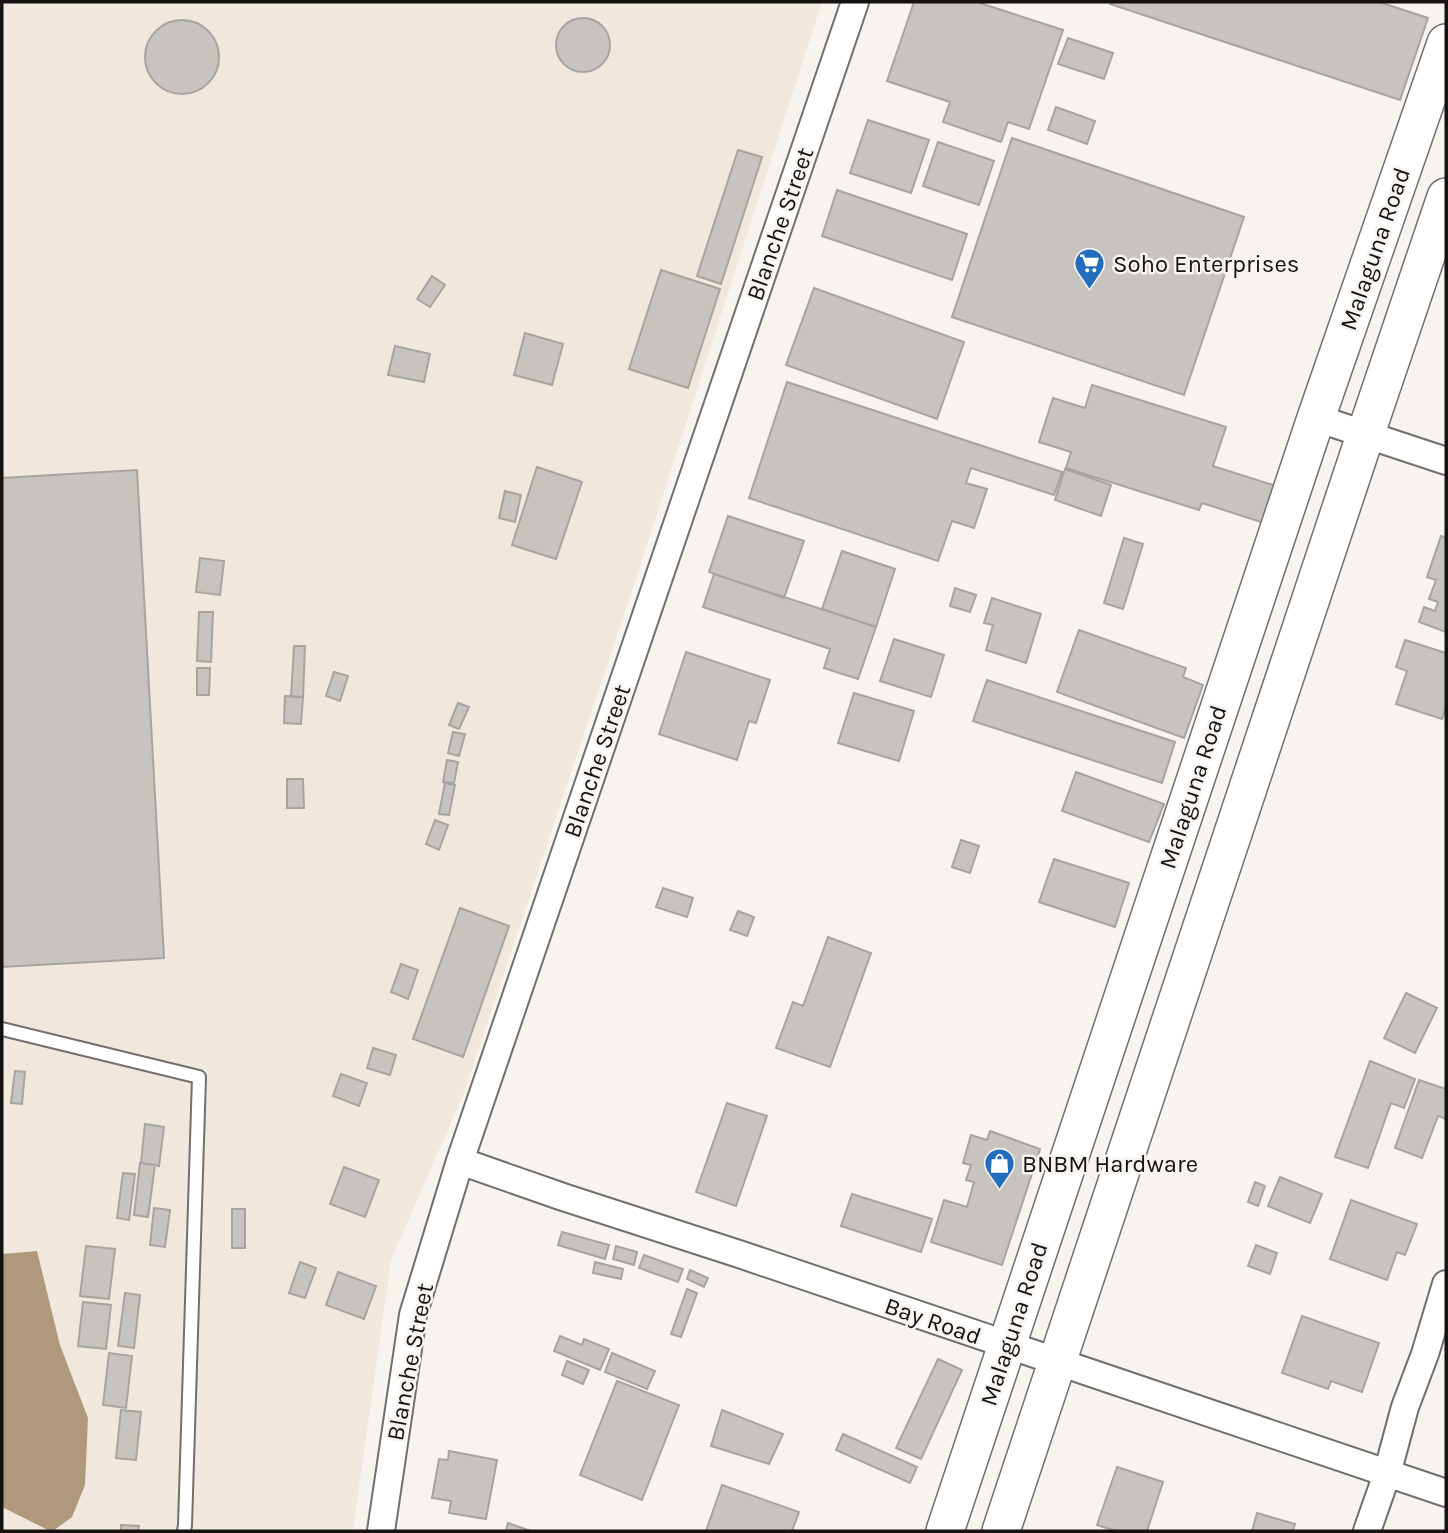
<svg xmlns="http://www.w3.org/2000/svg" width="1448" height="1533" font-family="Karla,sans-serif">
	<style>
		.built { fill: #f0e7dd }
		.water { fill: #af987b }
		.building { fill: #c7c3bf; stroke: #a7a4a0; stroke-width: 2 }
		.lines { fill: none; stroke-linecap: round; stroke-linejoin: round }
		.lane-casing { stroke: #726f6c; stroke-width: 16 }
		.street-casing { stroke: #726f6c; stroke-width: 30 }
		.secondary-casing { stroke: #726f6c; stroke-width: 40 }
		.lane { stroke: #fff; stroke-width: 12 }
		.street { stroke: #fff; stroke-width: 26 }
		.secondary { stroke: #fff; stroke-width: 37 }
		.labels { text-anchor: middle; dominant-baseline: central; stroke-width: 5; stroke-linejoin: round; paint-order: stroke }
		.street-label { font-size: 24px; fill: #151312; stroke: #f7f4f0 }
		.poi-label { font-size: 24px; fill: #151312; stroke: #f7f4f0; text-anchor: start }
	</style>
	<rect width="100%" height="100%" fill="#f7f4f0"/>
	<path class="built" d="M2,2H822L633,588L464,1093L391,1260L353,1531H53L72,1517L88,1418L60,1345L37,1251L2,1254Z
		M2,1507L50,1531H2Z"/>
	<path class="water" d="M37,1251L60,1345L88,1418L85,1485L72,1517L53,1531H50L2,1507V1254Z"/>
	<path class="building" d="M914,2H977L1063,30L1029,129L1008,122L1001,142L943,122L950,102L887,81Z
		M1111,2H1379L1428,18L1400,100L1110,4Z
		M556 45a27 27 0 1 1 54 0a27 27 0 1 1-54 0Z
		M145 57a37 37 0 1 1 74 0a37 37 0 1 1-74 0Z
		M1068,38L1113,53L1104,79L1058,64Z
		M1056,107L1095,121L1087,144L1048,130Z
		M868,120L929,140L911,193L850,173Z
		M1012,138L1244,217L1184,395L952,317Z
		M938,142L994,161L979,205L923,186Z
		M738,150L762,157L721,284L697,276Z
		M837,190L967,234L952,280L822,236Z
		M661,270L720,289L688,388L629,369Z
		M432,276L445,285L430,307L417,299Z
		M814,288L964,342L937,419L786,365Z
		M525,333L563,344L552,385L514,375Z
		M395,346L430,354L424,382L388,375Z
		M787,382L1062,472L1054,495L971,468L966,483L987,489L974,528L952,521L938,561L749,498Z
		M1092,385L1226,427L1213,466L1276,486L1264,523L1202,503L1199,510L1066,468L1071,452L1039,442L1053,398L1085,408Z
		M537,467L582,482L556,559L512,545Z
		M1065,469L1111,485L1101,516L1055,500Z
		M137,470L164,958L2,967V478Z
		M505,491L521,495L515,522L499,518Z
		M728,516L804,541L784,598L709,572Z
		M1441,536L1446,538V632L1419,622L1424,607L1435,611L1438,602L1429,599L1436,580L1427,577Z
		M1124,538L1143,544L1123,609L1104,603Z
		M842,551L895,569L876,627L822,609Z
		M200,558L224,561L220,595L196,592Z
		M714,574L876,627L858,679L824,668L830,649L703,607Z
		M955,588L976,595L970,612L950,606Z
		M992,598L1041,614L1026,663L986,650L993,625L984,623Z
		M199,612H213L211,662L197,661Z
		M1079,630L1186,668L1183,677L1203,685L1184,738L1057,692Z
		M894,639L944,655L931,697L880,681Z
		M1405,640L1446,653V706L1442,719L1396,704L1407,671L1396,667Z
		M294,646H305L303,697H291Z
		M686,652L770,680L756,723L749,721L737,760L659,734Z
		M197,668H210L209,695H197Z
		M334,672L348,676L340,701L326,696Z
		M987,680L1175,742L1162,783L973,721Z
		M854,693L914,711L899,761L838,743Z
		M285,696L303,697L301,724L284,723Z
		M458,703L469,707L459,729L449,725Z
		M453,732L465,734L459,756L448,753Z
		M447,760L458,762L454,783L443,782Z
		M1076,772L1164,804L1149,842L1062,811Z
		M287,779H303L304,808H287Z
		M445,783L455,785L449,815L439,814Z
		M435,820L448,825L439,850L426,844Z
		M961,840L979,846L970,873L952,867Z
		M1054,859L1129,883L1115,927L1039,902Z
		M663,888L693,898L687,917L656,907Z
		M460,908L509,926L463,1057L413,1039Z
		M738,911L754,917L747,936L730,930Z
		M828,937L871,953L830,1067L776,1048L793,1002L803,1006Z
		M401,964L418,970L408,999L391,992Z
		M1406,993L1437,1008L1415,1053L1384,1038Z
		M373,1048L396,1055L390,1075L367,1068Z
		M1370,1061L1415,1079L1404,1108L1391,1103L1368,1168L1335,1157Z
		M15,1071L25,1072L22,1104L11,1103Z
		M341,1074L367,1083L359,1106L333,1096Z
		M1419,1080L1446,1089V1119L1438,1116L1422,1158L1395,1148Z
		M727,1103L767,1116L736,1206L696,1192Z
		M145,1124L164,1127L159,1166L141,1163Z
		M990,1131L1040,1149L1002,1265L931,1242L944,1200L967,1207L974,1182L966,1180L971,1165L963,1163L971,1135L987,1140Z
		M140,1163L155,1165L148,1217L134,1215Z
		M344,1167L379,1180L365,1217L330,1204Z
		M123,1173L135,1174L129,1220L117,1218Z
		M1280,1177L1322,1194L1310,1223L1268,1206Z
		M1255,1182L1265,1186L1258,1206L1248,1202Z
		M852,1194L932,1219L921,1252L841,1226Z
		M1351,1200L1417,1224L1405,1255L1397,1252L1387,1280L1330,1259Z
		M154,1208L170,1210L165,1247L150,1245Z
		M232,1209H245V1248H232Z
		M562,1232L609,1245L605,1259L558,1245Z
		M1256,1245L1277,1253L1270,1274L1248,1266Z
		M86,1246L115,1249L109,1299L80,1296Z
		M616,1246L637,1252L634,1265L613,1259Z
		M644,1255L683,1269L678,1282L639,1268Z
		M300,1262L316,1268L305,1298L289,1293Z
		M595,1262L623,1269L621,1279L593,1273Z
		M690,1270L708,1278L704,1287L687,1279Z
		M338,1272L376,1286L364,1319L326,1305Z
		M687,1289L697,1293L681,1337L671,1334Z
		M125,1293L140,1295L134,1348L118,1346Z
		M83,1302L111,1305L106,1349L78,1346Z
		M1302,1316L1379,1343L1362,1392L1331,1381L1328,1389L1282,1373Z
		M560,1336L582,1345L584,1339L609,1349L600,1370L554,1351Z
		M109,1353L132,1356L126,1408L103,1405Z
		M612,1353L655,1371L647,1389L605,1372Z
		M938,1359L962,1370L921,1459L896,1448Z
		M567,1361L589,1370L583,1384L562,1375Z
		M617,1381L679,1405L642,1500L580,1475Z
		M121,1410L141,1412L136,1460L116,1458Z
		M722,1410L783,1434L769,1464L711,1446Z
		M843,1434L917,1467L910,1483L836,1450Z
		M449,1451L497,1460L486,1519L449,1513L451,1501L432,1498L439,1459L448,1460Z
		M1117,1467L1163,1482L1147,1531H1116L1097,1525Z
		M722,1485L799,1512L792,1531H706Z
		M1257,1513L1295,1524L1293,1531H1252Z
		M508,1523L531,1531H506Z
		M121,1525L139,1526L138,1531H121Z"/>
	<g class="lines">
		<defs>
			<path id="lane" d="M2,1029L199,1077L185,1525L184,1531"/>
			<path id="street" d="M1316,418L1446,461
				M460,1161L563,1197L739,1254L1446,1493
				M381,1531L413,1315L460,1161L855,2
				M1367,1531L1387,1474L1405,1407L1425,1354L1446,1284"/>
			<path id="secondary" d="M945,1531L1316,418L1446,43
				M1001,1531L1366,433L1446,197"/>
		</defs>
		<use href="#lane" class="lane-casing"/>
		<use href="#street" class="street-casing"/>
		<use href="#secondary" class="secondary-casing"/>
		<use href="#lane" class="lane"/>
		<use href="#street" class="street"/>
		<use href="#secondary" class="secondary"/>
	</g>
	<defs>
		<symbol id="supermarket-pin" viewBox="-11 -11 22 30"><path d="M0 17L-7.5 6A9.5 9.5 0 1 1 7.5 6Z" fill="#226dbc" stroke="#f7f4f0"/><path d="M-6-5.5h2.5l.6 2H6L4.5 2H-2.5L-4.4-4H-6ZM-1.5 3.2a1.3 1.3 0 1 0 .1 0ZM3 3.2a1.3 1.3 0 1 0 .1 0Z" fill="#fff"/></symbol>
		<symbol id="shop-pin" viewBox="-11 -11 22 30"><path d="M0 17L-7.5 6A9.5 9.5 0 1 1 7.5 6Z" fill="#226dbc" stroke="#f7f4f0"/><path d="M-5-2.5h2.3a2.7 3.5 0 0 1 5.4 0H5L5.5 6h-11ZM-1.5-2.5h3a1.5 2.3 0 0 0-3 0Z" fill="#fff"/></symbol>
	</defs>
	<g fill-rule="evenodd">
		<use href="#supermarket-pin" x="1072" y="246" width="35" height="47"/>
		<use href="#shop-pin" x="982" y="1146" width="35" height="47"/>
	</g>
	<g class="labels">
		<g class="street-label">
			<text transform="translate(780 224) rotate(-71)">Blanche Street</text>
			<text transform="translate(1375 249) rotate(-71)">Malaguna Road</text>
			<text transform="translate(597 761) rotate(-71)">Blanche Street</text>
			<text transform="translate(1193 787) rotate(-72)">Malaguna Road</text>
			<text transform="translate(933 1321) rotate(19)">Bay Road</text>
			<text transform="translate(1014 1324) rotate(-72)">Malaguna Road</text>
			<text transform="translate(410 1362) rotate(-79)">Blanche Street</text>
		</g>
		<g class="poi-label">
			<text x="1113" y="264">Soho Enterprises</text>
			<text x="1022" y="1164">BNBM Hardware</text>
		</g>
	</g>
	<rect width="1448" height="1533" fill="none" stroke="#151312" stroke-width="7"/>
</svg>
